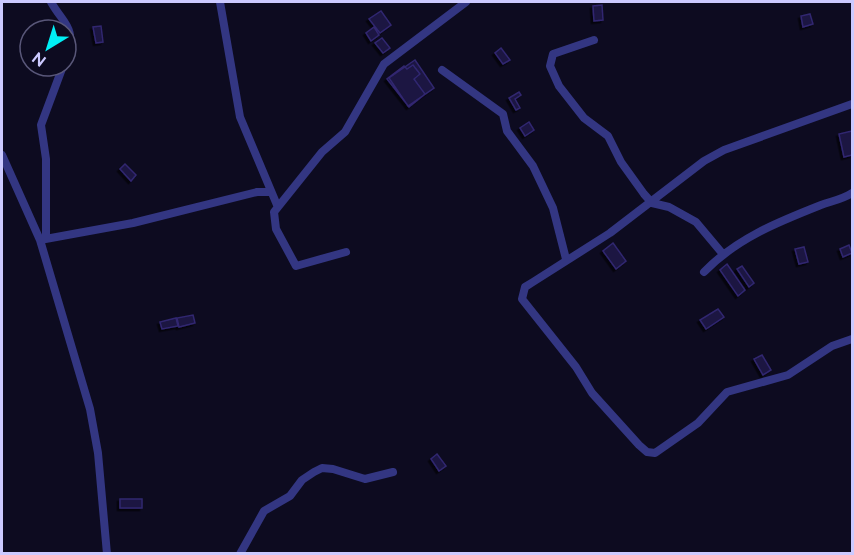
<svg xmlns="http://www.w3.org/2000/svg" width="854" height="555" font-family="Raleway,sans-serif">
	<style>
		.building { fill: #1c1642; stroke: #302770; stroke-width: 1.5; filter: url(#shadow) }
		.lines { fill: none; stroke-linecap: round; stroke-linejoin: round }
		.minor { stroke: #333682; stroke-width: 8 }
	</style>
	<defs>
		<filter id="shadow"><feDropShadow dx="-2.5" dy="2.5" stdDeviation="0" flood-color="#0009"/></filter>
	</defs>
	<rect width="100%" height="100%" fill="#0d0b20"/>
	<path class="building" d="M602,5L603,20L594,21L593,6Z
		M381,11L391,25L380,33L369,19Z
		M810,14L813,24L803,27L801,16Z
		M101,26L103,42L96,43L93,27Z
		M374,27L379,35L371,41L366,33Z
		M382,38L390,48L383,53L375,43Z
		M501,48L510,60L503,64L495,53Z
		M415,60L434,88L408,106L389,78Z
		M413,65L420,74L414,79L425,94L409,107L387,79L404,66L407,69Z
		M519,92L521,95L515,99L520,108L516,110L509,98Z
		M529,122L534,130L525,136L520,128Z
		M852,131V155L844,157L839,134Z
		M125,164L136,175L131,181L120,169Z
		M613,243L626,261L616,269L603,251Z
		M849,245L852,253L843,257L840,249Z
		M804,247L808,262L799,264L795,249Z
		M727,264L745,290L738,296L720,270Z
		M742,266L754,283L749,287L737,269Z
		M718,309L724,317L706,329L700,320Z
		M193,315L195,323L179,327L177,318Z
		M176,318L178,326L162,329L160,322Z
		M762,355L771,370L763,375L754,359Z
		M437,454L446,466L439,471L431,459Z
		M120,499H142V508H120Z"/>
	<g class="lines">
		<path class="minor" d="M51,2C64,25 77,27 66,57
			M220,2L240,117L277,205
			M594,40L553,54L550,66L559,86L584,118L608,136L621,162L644,194L652,203L669,207L696,222L722,253
			M442,70L503,114L507,131L533,166L553,208L566,259
			M852,104L724,150L704,161L610,233L533,282L525,287L522,299L576,367L592,393L639,445L647,452L655,453L698,423L727,392L788,375L832,346L852,339
			M2,155L40,240L90,409L98,453L107,554
			M46,239V159L41,125L63,66
			M40,240L133,223L257,192H271
			M346,252L296,266L276,229L274,212L322,152L345,132L384,64L466,2
			M704,272C737,238 778,222 821,205C832,201 843,199 852,193
			M240,554L264,511L290,496L302,480L314,472L322,468L333,469L365,479L393,472"/>
	</g>
	<rect width="854" height="555" fill="none" stroke="#cccaff" stroke-width="6"/>
	<g transform="translate(48 48) rotate(218)"><circle r="28" fill="#0d0b20" stroke="#595779" stroke-width="1.5"/>
	<path d="M0-4.5L10 22L0 15L-10 22Z" fill="#00eff5"/>
	<text y="-9" font-size="16" font-weight="bold" text-anchor="middle" fill="#cccaff">N</text>
	</g>
</svg>
